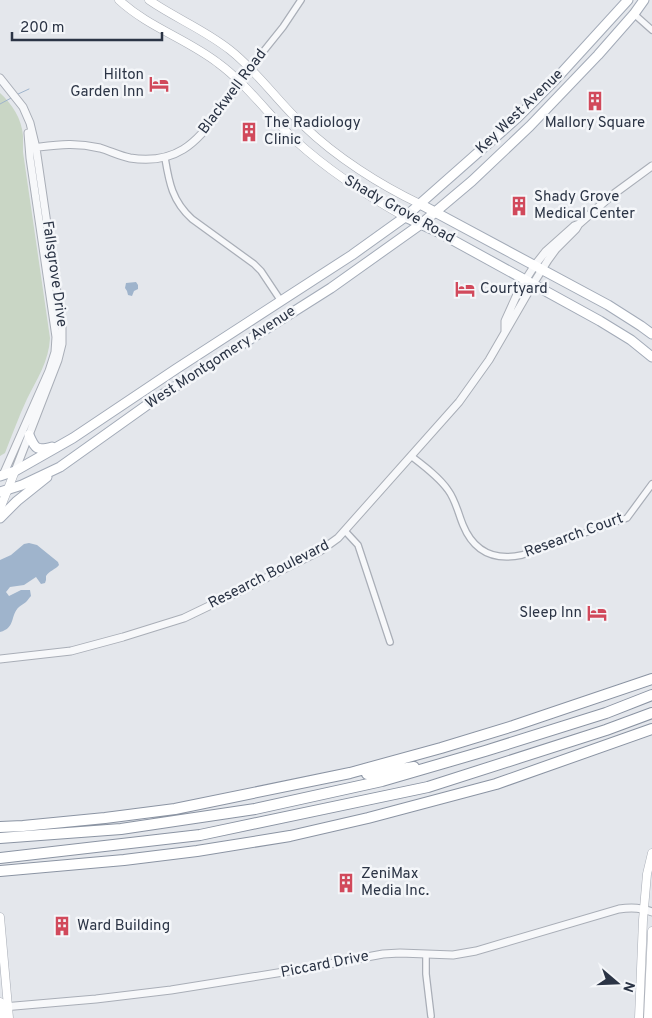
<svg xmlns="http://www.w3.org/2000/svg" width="652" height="1018" font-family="Overpass,sans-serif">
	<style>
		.green { fill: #c9d6c5 }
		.water { fill: #9fb4cc }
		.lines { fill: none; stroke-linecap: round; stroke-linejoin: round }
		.stream { stroke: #9fb4cc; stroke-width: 1 }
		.minor-casing { stroke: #a9aeb7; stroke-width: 8 }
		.tertiary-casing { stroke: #a9aeb7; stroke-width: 9 }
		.secondary-casing { stroke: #a9aeb7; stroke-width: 9 }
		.primary-casing { stroke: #a3abb8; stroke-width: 11 }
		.motorway-casing { stroke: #8b94a3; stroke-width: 12 }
		.minor { stroke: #f7f8fa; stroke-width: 5.5 }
		.tertiary { stroke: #f7f8fa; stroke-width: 7 }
		.secondary { stroke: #fff; stroke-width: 8 }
		.primary { stroke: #fff; stroke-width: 9 }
		.motorway { stroke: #fff; stroke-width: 10 }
		.labels { text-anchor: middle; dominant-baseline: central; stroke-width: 5; stroke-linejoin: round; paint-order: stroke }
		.poi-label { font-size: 15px; fill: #2b3445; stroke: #f4f6f9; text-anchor: start }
		.street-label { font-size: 15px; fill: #2b3445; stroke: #f4f6f9 }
	</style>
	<rect width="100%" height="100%" fill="#e4e7ec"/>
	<path class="green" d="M0,93C12,104 22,119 23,136C23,141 23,147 23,152L50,338C49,361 37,379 27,399C19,416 12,435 5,453L0,456Z"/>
	<path class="water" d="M136,282L138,285V289L134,291L132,296L128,295L127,291L125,288L126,283Z
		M29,543L37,545L58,562L59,565C55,570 50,570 46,576V580L45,583L41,584L36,577L24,585L10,587L6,592L9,596L21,590H30L31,596C29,598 28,600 26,602C24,604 21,605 19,607C10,615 16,628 0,632V560L11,555L24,544Z"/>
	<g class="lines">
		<path class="stream" d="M16,95L29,89
			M0,104L13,97"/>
		<defs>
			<path id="minor" d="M634,14L652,30
				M250,68L283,27L301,0
				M165,158C169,182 172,201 192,219L254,264L261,271L281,301
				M411,456C424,466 439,477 448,490C456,501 458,513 463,525C474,552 494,561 522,555L627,518L652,484
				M345,531L358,545L390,642
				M426,954V974L431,1016"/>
			<path id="tertiary" d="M0,78L23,107L30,123L36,148L62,327V344L58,360L15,471
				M31,148C57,145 74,142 100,148C110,151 120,156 130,158C175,165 197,144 221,109C231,96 241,82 250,68
				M505,332V321L519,290L535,265L546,251L574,226L579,224L611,196L652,166
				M3,475L49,371L55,352L56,337L30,158L28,133
				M0,659L71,651L123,637L184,618L234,594L320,551L338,538L459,402L489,360L533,284L548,260L556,249L576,229L579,224
				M3,1007L96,999L171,990L302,969L383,954L400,953L453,955L476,951L619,909C631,907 641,907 652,912"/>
			<path id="secondary" d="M119,0C148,27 187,39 218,63C248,85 269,116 296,141C329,171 366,195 405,217
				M149,0C175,18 205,30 230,50C258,72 278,102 304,126C336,157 380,185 420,204
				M0,509L15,471
				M0,917L9,1018
				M0,1002L2,1018
				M639,1018L643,920L647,874L652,853
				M648,1018L652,931"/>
			<path id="primary" d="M420,204L608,305L641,326L652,334
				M405,217L438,232L600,321L631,340L652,357
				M29,435C35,449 37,451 52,447
				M0,476L15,471L73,438L176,369L352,255L405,217L516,119L555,80L628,0
				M0,492L22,485L60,467L154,400L331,288L421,224L472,181L530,126L598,55L634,14L644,0
				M0,518L17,501L47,477"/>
			<path id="motorway" d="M367,774L414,767
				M0,827L23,826L105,818L175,809L350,773L441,748L513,726L652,679
				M0,838L121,829L255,809L382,781L485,751L606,713L652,695
				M0,858L200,835L428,787L606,730L652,713
				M0,871L124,860L197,851L290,836L368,818L496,784L652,729"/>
		</defs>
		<use href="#minor" class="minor-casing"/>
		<use href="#tertiary" class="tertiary-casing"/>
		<use href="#secondary" class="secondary-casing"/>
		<use href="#primary" class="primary-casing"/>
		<use href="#motorway" class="motorway-casing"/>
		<use href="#minor" class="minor"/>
		<use href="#tertiary" class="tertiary"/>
		<use href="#secondary" class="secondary"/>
		<use href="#primary" class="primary"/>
		<use href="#motorway" class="motorway"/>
	</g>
	<defs>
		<symbol id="hotel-bare" viewBox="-9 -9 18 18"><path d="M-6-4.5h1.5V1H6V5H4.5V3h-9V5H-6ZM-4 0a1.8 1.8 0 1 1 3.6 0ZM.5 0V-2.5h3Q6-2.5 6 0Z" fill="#d1495b" stroke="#f4f6f9" stroke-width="2.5" paint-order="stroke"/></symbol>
		<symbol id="building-bare" viewBox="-9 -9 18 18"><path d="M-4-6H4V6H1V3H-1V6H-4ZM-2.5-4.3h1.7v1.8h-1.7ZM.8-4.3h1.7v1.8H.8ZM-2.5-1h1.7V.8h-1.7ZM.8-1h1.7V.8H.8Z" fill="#d1495b" stroke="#f4f6f9" stroke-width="2.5" paint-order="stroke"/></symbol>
	</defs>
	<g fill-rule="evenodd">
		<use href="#hotel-bare" x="145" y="70" width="28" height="28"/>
		<use href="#building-bare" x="581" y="87" width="28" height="28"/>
		<use href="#building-bare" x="235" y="118" width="28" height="28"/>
		<use href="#building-bare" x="505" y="192" width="28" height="28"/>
		<use href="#hotel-bare" x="451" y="275" width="28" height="28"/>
		<use href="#hotel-bare" x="583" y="599" width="28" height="28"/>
		<use href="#building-bare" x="332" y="869" width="28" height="28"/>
		<use href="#building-bare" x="48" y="912" width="28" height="28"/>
	</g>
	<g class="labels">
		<g class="poi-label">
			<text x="144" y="75" text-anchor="end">Hilton<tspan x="144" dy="17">Garden Inn</tspan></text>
			<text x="264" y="123">The Radiology<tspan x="264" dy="17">Clinic</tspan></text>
			<text x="595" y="123" text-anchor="middle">Mallory Square</text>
			<text x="534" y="197">Shady Grove<tspan x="534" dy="17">Medical Center</tspan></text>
			<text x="480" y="289">Courtyard</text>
			<text x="582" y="613" text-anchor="end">Sleep Inn</text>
			<text x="361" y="874">ZeniMax<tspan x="361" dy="17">Media Inc.</tspan></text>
			<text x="77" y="926">Ward Building</text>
		</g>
		<g class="street-label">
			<text transform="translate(233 92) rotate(-53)">Blackwell Road</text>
			<text transform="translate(520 112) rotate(-44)">Key West Avenue</text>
			<text transform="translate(399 210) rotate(29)">Shady Grove Road</text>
			<text transform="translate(54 274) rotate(82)">Fallsgrove Drive</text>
			<text transform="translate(221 358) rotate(-33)">West Montgomery Avenue</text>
			<text transform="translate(574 536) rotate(-20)">Research Court</text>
			<text transform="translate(269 575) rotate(-27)">Research Boulevard</text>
			<text transform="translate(325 965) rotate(-11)">Piccard Drive</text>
		</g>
	</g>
	<g transform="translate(617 983) rotate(109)" stroke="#f4f6f9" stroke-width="4" paint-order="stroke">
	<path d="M0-4L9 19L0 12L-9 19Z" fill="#2b3445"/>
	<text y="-8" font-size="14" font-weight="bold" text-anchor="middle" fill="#2b3445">N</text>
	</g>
	<path d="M12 32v8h150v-8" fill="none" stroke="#2b3445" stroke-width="2.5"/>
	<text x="20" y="32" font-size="15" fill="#2b3445" stroke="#f4f6f9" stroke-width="4" paint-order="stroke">200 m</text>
</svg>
